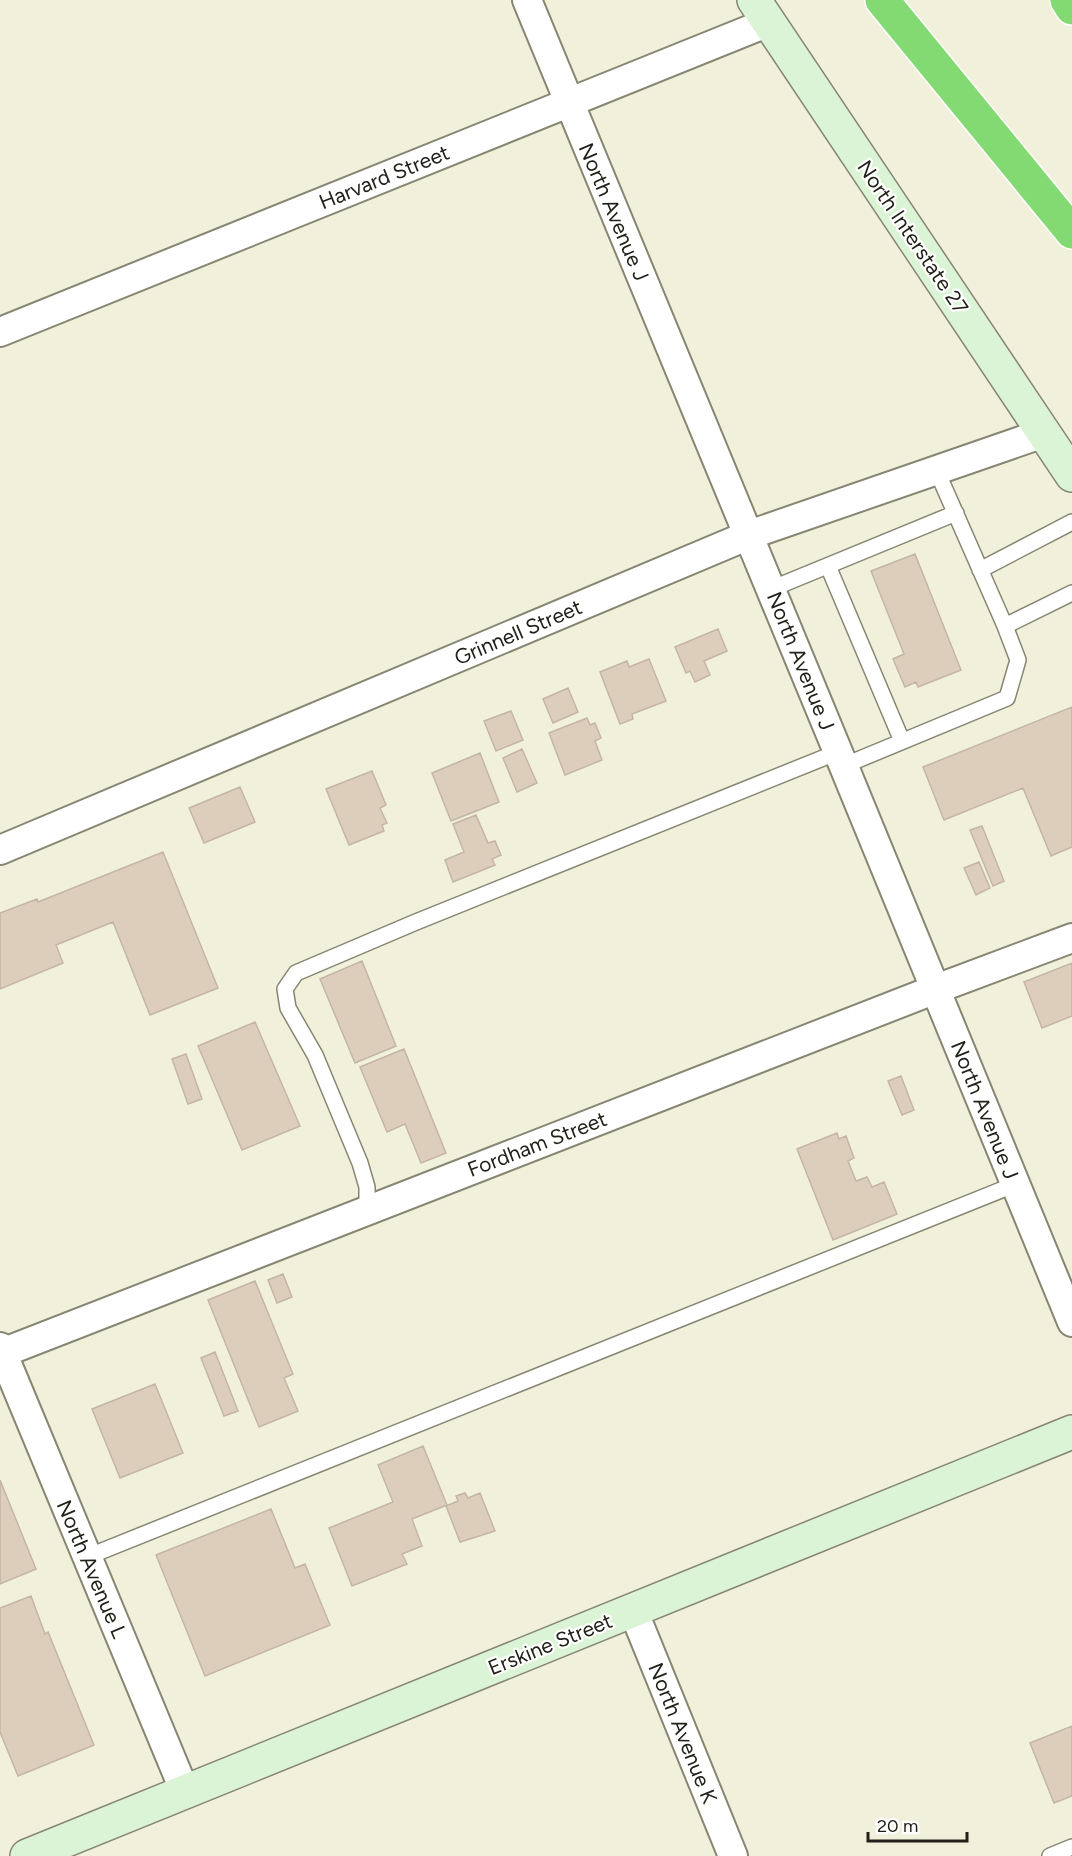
<svg xmlns="http://www.w3.org/2000/svg" width="1072" height="1856" font-family="Figtree,sans-serif">
	<style>
		.building { fill: #ddcebc; stroke: #c4b5a4; stroke-width: 1.5 }
		.lines { fill: none; stroke-linecap: round; stroke-linejoin: round }
		.lane-casing { stroke: #868672; stroke-width: 18 }
		.street-casing { stroke: #868672; stroke-width: 32 }
		.secondary-casing { stroke: #868672; stroke-width: 36 }
		.highway-casing { stroke: #fff; stroke-width: 36 }
		.lane { stroke: #fff; stroke-width: 15 }
		.street { stroke: #fff; stroke-width: 28 }
		.secondary { stroke: #daf4d5; stroke-width: 33 }
		.highway { stroke: #83da73; stroke-width: 33 }
		.labels { text-anchor: middle; dominant-baseline: central; stroke-width: 4.5; stroke-linejoin: round; paint-order: stroke }
		.street-label { font-size: 21px; fill: #222119; stroke: #fff }
	</style>
	<rect width="100%" height="100%" fill="#f1f1db"/>
	<path class="building" d="M915,554L961,670L918,687L916,682L905,687L893,659L904,654L871,571Z
		M718,629L727,651L704,661L710,675L695,682L690,671L686,673L675,647Z
		M649,659L666,701L632,714L633,719L620,724L600,672L627,661L629,667Z
		M568,688L578,712L553,723L543,699Z
		M1072,707V847L1051,856L1023,788L944,820L923,767Z
		M511,711L523,740L496,751L484,721Z
		M587,718L590,725L595,723L601,738L595,741L602,760L565,775L549,733Z
		M522,749L537,783L517,792L503,758Z
		M480,753L499,802L451,821L432,773Z
		M372,771L386,805L380,808L387,823L382,825L384,831L349,845L326,789Z
		M240,787L255,822L204,843L189,808Z
		M476,815L488,843L495,841L501,855L492,859L495,865L453,882L445,860L464,852L453,824Z
		M982,826L1004,881L993,886L970,830Z
		M163,852L218,988L150,1015L113,922L56,945L63,963L0,989V913L37,899L38,902Z
		M979,862L990,888L976,895L964,868Z
		M362,961L396,1046L355,1063L320,979Z
		M1072,963V1016L1042,1028L1024,982Z
		M255,1022L300,1126L242,1150L198,1046Z
		M404,1049L446,1153L421,1163L405,1124L387,1132L360,1067Z
		M186,1054L202,1099L188,1104L172,1059Z
		M901,1076L914,1110L902,1115L888,1081Z
		M837,1133L839,1139L846,1136L854,1158L848,1161L856,1181L867,1177L872,1187L884,1182L897,1214L833,1240L797,1149Z
		M283,1274L292,1297L277,1303L268,1280Z
		M255,1281L293,1374L284,1378L298,1411L259,1427L208,1300Z
		M215,1352L238,1411L224,1416L201,1358Z
		M155,1384L183,1453L120,1478L92,1409Z
		M423,1446L447,1505L412,1519L422,1546L402,1554L407,1564L352,1586L329,1528L393,1502L378,1465Z
		M0,1480L36,1569L0,1584Z
		M465,1493L468,1498L480,1493L495,1531L460,1542L446,1506L458,1501L456,1496Z
		M271,1509L295,1568L305,1564L330,1625L205,1676L156,1555Z
		M31,1596L45,1634L48,1632L94,1745L18,1776L0,1732V1608Z
		M1072,1726V1796L1054,1803L1030,1743Z"/>
	<g class="lines">
		<defs>
			<path id="lane" d="M828,566L902,741
				M980,570L1072,522
				M771,589L956,513
				M1005,626L1072,593
				M843,766L1007,698L1018,660L1005,626L936,469
				M367,1210V1187L360,1163L315,1055L288,1008L285,989L296,973L416,922L838,752
				M87,1557L1016,1184
				M1050,1856L1072,1847"/>
			<path id="street" d="M527,0L838,752L1072,1322
				M0,332L769,22
				M0,850L749,535L1044,433
				M0,1347L185,1792
				M2,1353L936,989L1072,938
				M633,1610L733,1856"/>
			<path id="secondary" d="M754,0L1072,475
				M27,1856L1072,1432"/>
			<path id="highway" d="M882,0L1072,232
				M1067,0L1072,8"/>
		</defs>
		<use href="#lane" class="lane-casing"/>
		<use href="#street" class="street-casing"/>
		<use href="#secondary" class="secondary-casing"/>
		<use href="#highway" class="highway-casing"/>
		<use href="#lane" class="lane"/>
		<use href="#street" class="street"/>
		<use href="#secondary" class="secondary"/>
		<use href="#highway" class="highway"/>
	</g>
	<g class="labels">
		<g class="street-label">
			<text transform="translate(384 177) rotate(-22)">Harvard Street</text>
			<text transform="translate(614 212) rotate(67)">North Avenue J</text>
			<text transform="translate(913 237) rotate(56)">North Interstate 27</text>
			<text transform="translate(518 632) rotate(-23)">Grinnell Street</text>
			<text transform="translate(801 661) rotate(68)">North Avenue J</text>
			<text transform="translate(985 1110) rotate(68)">North Avenue J</text>
			<text transform="translate(537 1144) rotate(-21)">Fordham Street</text>
			<text transform="translate(92 1569) rotate(67)">North Avenue L</text>
			<text transform="translate(550 1644) rotate(-22)">Erskine Street</text>
			<text transform="translate(683 1733) rotate(68)">North Avenue K</text>
		</g>
	</g>
	<path d="M868 1832v9h99v-9" fill="none" stroke="#222119" stroke-width="3"/>
	<text x="877" y="1832" font-size="18" fill="#222119" stroke="#ffffff" stroke-width="4.5" paint-order="stroke">20 m</text>
</svg>
